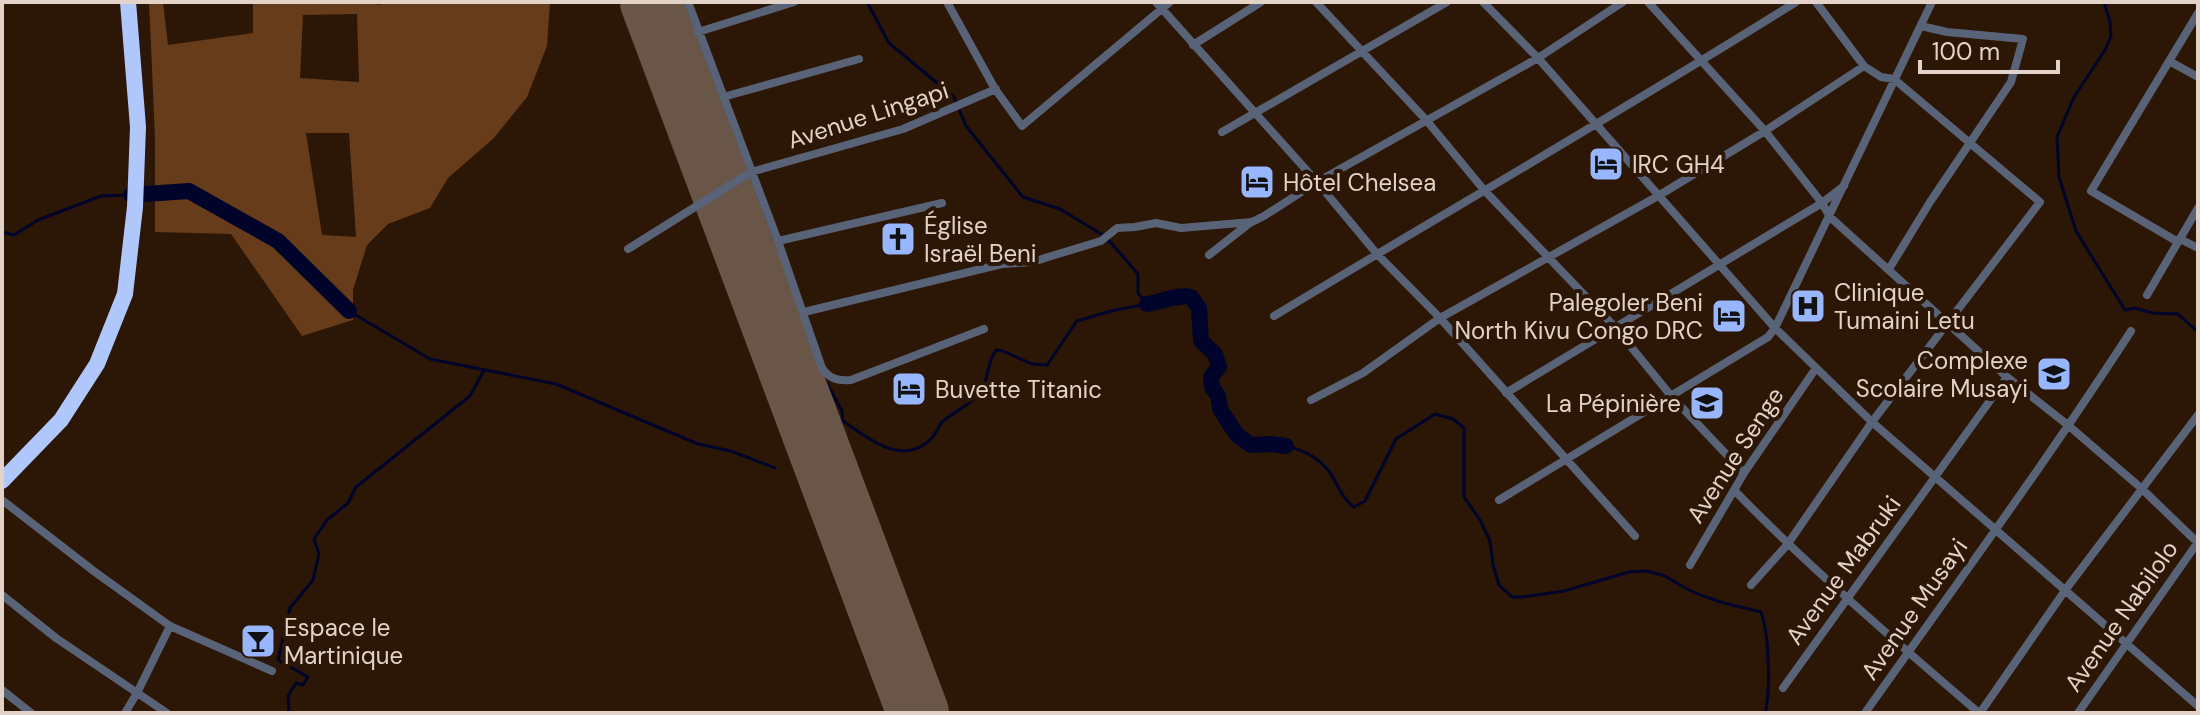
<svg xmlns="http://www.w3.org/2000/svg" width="2200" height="715" font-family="'DM Sans',sans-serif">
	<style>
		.forest { fill: #673c1a; fill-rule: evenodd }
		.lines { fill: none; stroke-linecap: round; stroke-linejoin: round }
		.stream { stroke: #01042a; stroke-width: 3 }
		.river { stroke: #01042a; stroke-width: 16 }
		.runway { stroke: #6a5648; stroke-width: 62 }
		.street { stroke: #596377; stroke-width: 8 }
		.highway { stroke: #b0c7fb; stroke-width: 16 }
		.labels { text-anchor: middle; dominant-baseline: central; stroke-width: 8; stroke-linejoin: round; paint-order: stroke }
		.street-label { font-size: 24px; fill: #e2d2c8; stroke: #2c1605 }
		.poi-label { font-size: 24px; fill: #e2d2c8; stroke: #2c1605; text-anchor: start }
	</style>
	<rect width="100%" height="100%" fill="#2c1605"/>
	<path class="forest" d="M149,2H163L168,45L253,33V2H377V5L391,2H550L547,46L527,97L494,138L448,178L430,208L388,224L367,245L353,290V320L302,336L231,234L155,232V137ZM357,14L359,82L300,78L303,15ZM306,133H349L356,237L322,235Z"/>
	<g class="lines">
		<path class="stream" d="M683,2L800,317
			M2104,2L2110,22L2111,36L2105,50L2074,97L2057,137L2059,177L2076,231L2125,310L2134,308L2153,313L2178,314L2198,332
			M2,232L14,235L38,220L101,196L130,195
			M349,311L430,359L556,384L698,444L731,451L775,468
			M819,369L842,411L843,421C870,439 903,468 932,438C936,433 938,427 942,422C954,411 972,405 981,391C989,378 987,362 996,350L1003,351L1032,364L1047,365L1077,321L1111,311L1147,304L1138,293V274L1106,237L1060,209L1023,197L966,126L954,97L889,43L867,2
			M1286,446C1304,450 1320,458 1331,474C1338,486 1342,498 1354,507L1365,501L1396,439L1435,414L1453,419L1464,428V497L1480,520L1490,541L1493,565L1499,585L1512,597H1523L1564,591L1629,572L1647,571L1665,576L1687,589L1703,596L1724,603L1761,612C1769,634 1771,691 1765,713
			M287,713L289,710L288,696L296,683L303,685L308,677L278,660L290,608L313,580L319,554L314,539L327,520L348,503L356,487L470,396L484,370"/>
		<path class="river" d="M131,195L189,191L278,241L349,311
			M1147,304C1162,302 1176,294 1191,297L1199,308L1201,341L1215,354L1219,367L1211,377L1212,387L1218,396L1220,409L1237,435L1251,445L1270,444L1286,446"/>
		<path class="runway" d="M651,2L918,713"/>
		<path class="street" d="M688,2L778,241L822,368C830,379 837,381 851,380L984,329
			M947,2L995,89L1022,126L1170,2
			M1156,2L1317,182L1377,254L1440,318L1635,536
			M1316,2L1427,121L1484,190L1614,326L1672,397L1744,473
			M1483,2L1538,58L1775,328L1872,422L2198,706
			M1648,2L1765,131L1822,203L1830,217L2007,377L2069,426L2141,488L2198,543
			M698,32L794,2
			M1193,45L1261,2
			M2169,61L2198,77
			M723,97L859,59
			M1222,132L1447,2
			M2180,239L2198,248
			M778,241L942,203
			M2178,242L2091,191L2198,13
			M628,249L751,172L903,129L996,89
			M1209,255L1251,222
			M1889,269L1930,202L2011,82L2023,39L1947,32L1921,26
			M2147,295L2198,208
			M804,312L1002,264L1033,262L1048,257L1101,241L1117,228L1135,227L1156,223L1181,228L1252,222L1264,216L1317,182L1538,58L1623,2
			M1274,316C1448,211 1624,110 1796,2
			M1506,393L1822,203L1844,186
			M1311,400L1363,373L1440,318L1658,196L1765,131L1864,66
			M1734,490C1811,569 1895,641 1979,713
			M2,500L95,572L170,626L272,671
			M1499,500L1768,337L1775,328L1932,2
			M1690,565L1744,473L1816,368
			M1751,585L1787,545L1872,422L2040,202L1894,79L1881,77L1864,66L1816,2
			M2,595L56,638L167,713
			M1783,688L2007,377
			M2,690L31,713
			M125,713L137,693L170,626
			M1865,713C1955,586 2047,461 2131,331
			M1980,713L2066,589L2198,415
			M2078,713L2198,542"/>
		<path class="highway" d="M2,481L61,420L97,364L125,294L135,207L138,127L128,2"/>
	</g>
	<defs>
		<symbol id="hotel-square" viewBox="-11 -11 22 22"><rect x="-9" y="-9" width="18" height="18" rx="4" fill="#97b6fd" stroke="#2c1605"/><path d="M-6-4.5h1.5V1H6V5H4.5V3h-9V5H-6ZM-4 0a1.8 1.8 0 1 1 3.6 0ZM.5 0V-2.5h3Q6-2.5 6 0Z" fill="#111"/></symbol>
		<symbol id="church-square" viewBox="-11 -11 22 22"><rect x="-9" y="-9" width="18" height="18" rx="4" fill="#97b6fd" stroke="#2c1605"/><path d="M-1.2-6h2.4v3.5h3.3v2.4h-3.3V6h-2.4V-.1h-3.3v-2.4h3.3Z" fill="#111"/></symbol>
		<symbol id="hospital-square" viewBox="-11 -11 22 22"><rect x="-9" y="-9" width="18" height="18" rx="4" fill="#97b6fd" stroke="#2c1605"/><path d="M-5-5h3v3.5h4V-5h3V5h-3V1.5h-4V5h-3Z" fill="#111"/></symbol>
		<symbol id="school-square" viewBox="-11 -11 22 22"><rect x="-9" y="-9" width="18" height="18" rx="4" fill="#97b6fd" stroke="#2c1605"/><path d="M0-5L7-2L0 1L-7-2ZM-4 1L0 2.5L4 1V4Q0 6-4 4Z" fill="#111"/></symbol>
		<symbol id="bar-square" viewBox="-11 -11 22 22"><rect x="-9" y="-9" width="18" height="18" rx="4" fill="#97b6fd" stroke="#2c1605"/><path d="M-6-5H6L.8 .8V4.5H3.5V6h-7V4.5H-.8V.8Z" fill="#111"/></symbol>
	</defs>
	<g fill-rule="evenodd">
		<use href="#hotel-square" x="1586" y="144" width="40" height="40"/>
		<use href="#hotel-square" x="1237" y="162" width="40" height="40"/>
		<use href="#church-square" x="878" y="219" width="40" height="40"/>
		<use href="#hospital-square" x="1788" y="286" width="40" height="40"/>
		<use href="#hotel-square" x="1709" y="296" width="40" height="40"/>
		<use href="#school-square" x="2034" y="354" width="40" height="40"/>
		<use href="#hotel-square" x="889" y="369" width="40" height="40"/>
		<use href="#school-square" x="1687" y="383" width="40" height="40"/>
		<use href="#bar-square" x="238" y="621" width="40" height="40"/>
	</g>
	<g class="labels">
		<g class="street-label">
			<text transform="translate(868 115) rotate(-18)">Avenue Lingapi</text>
			<text transform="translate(1735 455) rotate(-57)">Avenue Senge</text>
			<text transform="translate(1843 570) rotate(-54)">Avenue Mabruki</text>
			<text transform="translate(1914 609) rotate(-55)">Avenue Musayi</text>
			<text transform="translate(2121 616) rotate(-55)">Avenue Nabilolo</text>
		</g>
		<g class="poi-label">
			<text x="1632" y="164">IRC GH4</text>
			<text x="1283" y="182">Hôtel Chelsea</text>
			<text x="924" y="225">Église<tspan x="924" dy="28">Israël Beni</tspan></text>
			<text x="1834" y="292">Clinique<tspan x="1834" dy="28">Tumaini Letu</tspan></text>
			<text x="1703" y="302" text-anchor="end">Palegoler Beni<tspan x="1703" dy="28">North Kivu Congo DRC</tspan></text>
			<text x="2028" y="360" text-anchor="end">Complexe<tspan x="2028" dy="28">Scolaire Musayi</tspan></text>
			<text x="935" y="389">Buvette Titanic</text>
			<text x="1681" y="403" text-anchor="end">La Pépinière</text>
			<text x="284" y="627">Espace le<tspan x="284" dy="28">Martinique</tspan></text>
		</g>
	</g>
	<rect width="2200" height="715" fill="none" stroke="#e2d2c8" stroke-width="8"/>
	<path d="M1920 60v12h138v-12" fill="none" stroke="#e2d2c8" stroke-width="4"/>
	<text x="1932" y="60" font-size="24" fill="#e2d2c8" stroke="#2c1605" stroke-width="6" paint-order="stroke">100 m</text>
</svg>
